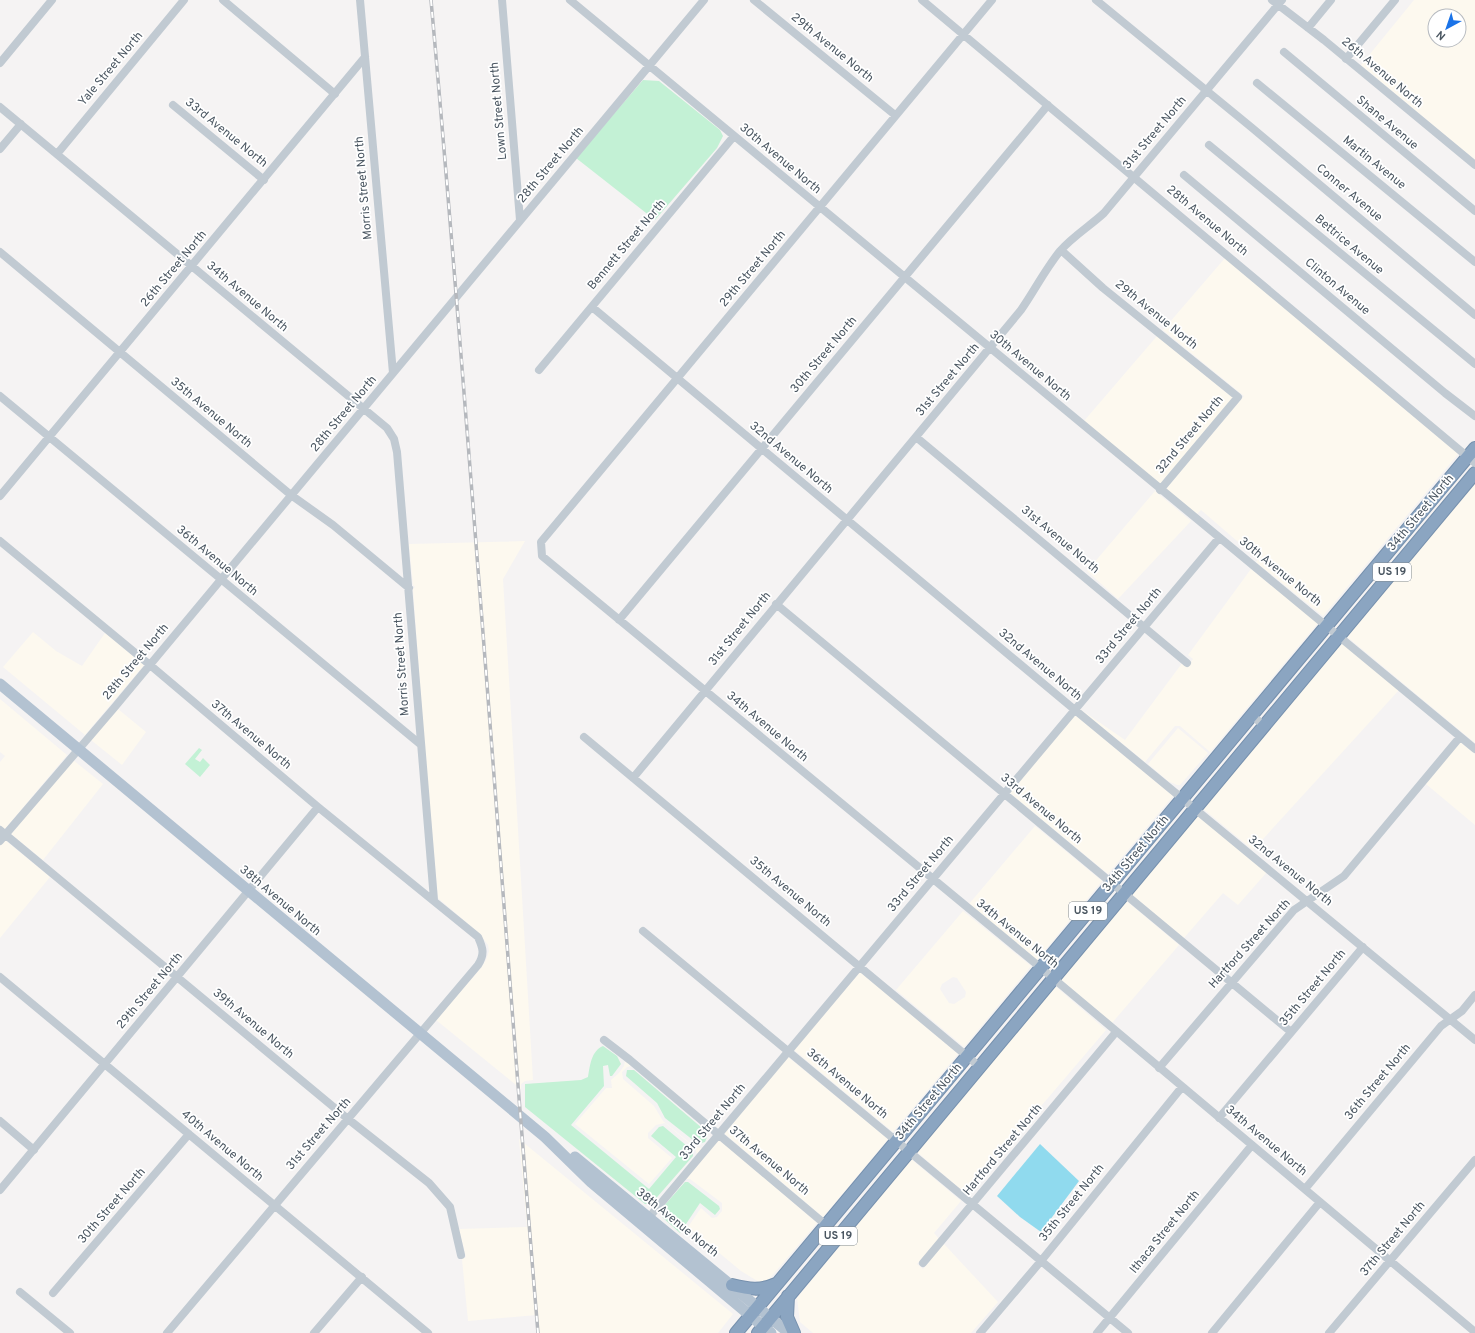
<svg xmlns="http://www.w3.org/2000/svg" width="1475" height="1333" font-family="Overpass,sans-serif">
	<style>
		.commercial { fill: #fdf9ef; fill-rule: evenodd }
		.green { fill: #c3f1d5 }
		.water { fill: #90daee }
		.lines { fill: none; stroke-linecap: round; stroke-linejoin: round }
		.highway-casing { stroke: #7690ad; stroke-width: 14 }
		.minor { stroke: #c1cad2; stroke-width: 8 }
		.major { stroke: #b3c2d1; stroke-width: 11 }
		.highway { stroke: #8ba5c1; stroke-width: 12 }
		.rail-casing { stroke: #b5b8bd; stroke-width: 3.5 }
		.rail { stroke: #fff; stroke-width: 2; stroke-dasharray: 6; stroke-linecap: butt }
		.labels { text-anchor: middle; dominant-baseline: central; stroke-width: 3.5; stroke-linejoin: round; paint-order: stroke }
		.shield { fill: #fff; stroke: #808990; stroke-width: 1 }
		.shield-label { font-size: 11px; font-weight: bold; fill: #4a5661 }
		.street-label { font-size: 12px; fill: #4a5661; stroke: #fff }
	</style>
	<rect width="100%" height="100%" fill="#f5f3f3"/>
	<path class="commercial" d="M1414,0H1475V160L1361,65ZM1435,16H1459V40H1435Z
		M1225,258L1458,454L1323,616L1256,562L1258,559L1201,510L1197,514L1166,489L1244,396L1163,330Z
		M1157,336L1233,398L1160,484L1084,421Z
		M1475,480V743L1345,635Z
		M1155,491L1191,521L1118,599L1087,571Z
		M525,541L503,579L533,1080L525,1081L521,1084V1089L436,1020L481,968L486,960L489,951L488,945L480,934L438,898L424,745L425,743L424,741L413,589L415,587L413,585L409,544Z
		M1251,569L1318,623L1210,752L1180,726H1175L1145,762L1080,709L1125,740L1183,662L1188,666L1193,659L1188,655Z
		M33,632L56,651L82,666L105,633L144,665L85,735L3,667Z
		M1340,641L1399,690L1253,850L1201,807Z
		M0,699L67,755L5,829L0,825V762L5,756L0,752Z
		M118,709L146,732L122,765L91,740Z
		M1075,715L1173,796L1108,874L1010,793Z
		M1178,728L1208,753L1180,785H1177L1168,781L1148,764Z
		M1460,742L1475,754V825L1426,784Z
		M73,760L103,784L43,860L11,834Z
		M1195,814L1267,872L1238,905L1223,893L1184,938L1130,893Z
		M1035,826L1102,881L1037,960L969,904Z
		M5,840L50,877L0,938V846Z
		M1124,899L1179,945L1112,1023L1059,978Z
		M963,911L1031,966L964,1047L896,990ZM953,977L957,978L966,992L965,997L954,1004L949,1003L940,989L942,984Z
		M860,972L958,1054L893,1132L794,1050Z
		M1054,985L1106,1030L966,1194L917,1152Z
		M788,1057L888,1139L823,1217L724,1133Z
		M625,1061L631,1066L627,1067L622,1072L623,1079L654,1106L663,1121L695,1147L702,1148L697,1154L695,1148L665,1123L656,1125L648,1133V1138L672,1158L649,1184L575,1124L606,1088H612L611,1080L619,1073L624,1066Z
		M519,1139L733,1314L718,1333H538L537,1315L468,1321L462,1259L466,1257L459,1229L527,1227Z
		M719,1139L817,1223L764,1285L741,1271L688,1227L701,1208L712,1218L717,1217L722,1211V1203L690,1179H686Z
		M911,1159L961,1201L934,1233L939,1239L917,1264L923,1269L944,1244L998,1302L971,1333H813L800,1322L797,1298Z"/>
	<path class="green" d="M643,80L659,81L720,130L723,136L717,148L655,220L576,158Z
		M199,748L202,750L195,759L200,762L203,758L210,765L200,777L185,764Z
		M603,1046L617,1056L621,1064L612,1076H610L608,1065L603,1066L604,1086L571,1125L649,1189L676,1157L651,1136L659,1127L663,1126L693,1151V1156L651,1204H645L525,1107V1084L581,1080L588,1077C590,1066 591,1051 603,1046Z
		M627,1070H634L702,1128L707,1137L705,1142L698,1144L665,1118L657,1103L626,1076Z
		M685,1182H688L719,1206L720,1209L715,1215L700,1203L680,1233L662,1217V1208Z"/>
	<path class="water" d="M1040,1144L1079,1181L1041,1232L1020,1217L997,1196Z"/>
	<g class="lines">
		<defs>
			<path id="highway" d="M732,1285C749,1289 760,1291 776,1284
				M788,1296L787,1317L794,1333
				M736,1333L1475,448
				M758,1333L1475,473"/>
		</defs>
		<use href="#highway" class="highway-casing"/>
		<path class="minor" d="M223,0L335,94
			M360,0L393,373
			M502,0L520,220
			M570,0L1475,749
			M754,0L895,115
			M922,0L1475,463
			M992,0L541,542L542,556L1041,968L1475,1332
			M1096,0L1251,127L1475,315
			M1272,0L1324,40L1475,165
			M1308,28L1331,0
			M1284,52L1475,211
			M1346,59L1395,0
			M0,63L52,0
			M1257,83L1475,262
			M173,105L264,180
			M0,107L387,428L394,439L397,452C410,601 421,751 434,900
			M1209,145L1475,364
			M0,149L21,124
			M57,154L184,0
			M1184,175L1445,393L1475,416
			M1061,250L1103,288L1238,397L1160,490
			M0,252L291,495L333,525L409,588
			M592,307L1075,710L1475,1040
			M539,370L734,136
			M0,396L420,744
			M916,437L1187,663
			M0,496L365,57
			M0,541L150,665L318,807L478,937C483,948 485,954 478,965L167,1333
			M776,604L1291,1032
			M619,620L1048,105
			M1252,715L1264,726
			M584,737L980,1067
			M633,778L1021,310C1035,290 1044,271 1060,251C1073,236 1090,226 1104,213L1282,0
			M0,830L348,1119L429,1183L450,1207L461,1255
			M0,841L114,708L704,0
			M643,931L1128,1333
			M0,977L428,1333
			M604,1040L630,1060L826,1225
			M1159,1068L1294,910L1344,876L1460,737
			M1219,1118L1363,947
			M0,1121L34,1150
			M1305,1189L1441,1026L1462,1011L1475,995
			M0,1190L318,807
			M646,1221L1219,538
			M923,1263L1116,1032
			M20,1292L70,1333
			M53,1293L189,1134
			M314,1333L362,1277
			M980,1333L1041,1261L1182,1087
			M1097,1333L1252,1145
			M1212,1333L1320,1202
			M1329,1333L1475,1160"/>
		<path class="major" d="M0,684L545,1137L591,1182L771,1333
			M575,1157L789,1333"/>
		<use href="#highway" class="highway"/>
		<defs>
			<path id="rail" d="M431,0C471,444 501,889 538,1333"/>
		</defs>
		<use href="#rail" class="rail-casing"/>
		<use href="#rail" class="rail"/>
	</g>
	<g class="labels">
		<g class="shield">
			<rect x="1373" y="563" width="38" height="18" rx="3"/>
			<rect x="1069" y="902" width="38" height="18" rx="3"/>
			<rect x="819" y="1227" width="38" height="18" rx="3"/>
		</g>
		<g class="shield-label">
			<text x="1392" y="572">US 19</text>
			<text x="1088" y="911">US 19</text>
			<text x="838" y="1236">US 19</text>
		</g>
		<g class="street-label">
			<text transform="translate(832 48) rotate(39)">29th Avenue North</text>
			<text transform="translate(111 69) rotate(-50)">Yale Street North</text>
			<text transform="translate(1382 73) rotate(40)">26th Avenue North</text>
			<text transform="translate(499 111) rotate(-95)">Lown Street North</text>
			<text transform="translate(1387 123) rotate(40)">Shane Avenue</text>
			<text transform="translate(226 133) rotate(39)">33rd Avenue North</text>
			<text transform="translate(1155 133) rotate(-50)">31st Street North</text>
			<text transform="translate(780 159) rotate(40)">30th Avenue North</text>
			<text transform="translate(1374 163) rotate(39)">Martin Avenue</text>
			<text transform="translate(551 165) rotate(-50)">28th Street North</text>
			<text transform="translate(364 188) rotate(-95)">Morris Street North</text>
			<text transform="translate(1349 193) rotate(40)">Conner Avenue</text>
			<text transform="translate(1207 221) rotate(40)">28th Avenue North</text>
			<text transform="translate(627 245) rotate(-50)">Bennett Street North</text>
			<text transform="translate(1349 245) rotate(40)">Bettrice Avenue</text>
			<text transform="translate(174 269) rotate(-50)">26th Street North</text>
			<text transform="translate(753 269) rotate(-50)">29th Street North</text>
			<text transform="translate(1337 287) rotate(40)">Clinton Avenue</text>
			<text transform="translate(247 297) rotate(40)">34th Avenue North</text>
			<text transform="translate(1156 315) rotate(39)">29th Avenue North</text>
			<text transform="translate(824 355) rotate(-50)">30th Street North</text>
			<text transform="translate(1030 366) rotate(40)">30th Avenue North</text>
			<text transform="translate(948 380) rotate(-50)">31st Street North</text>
			<text transform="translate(211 413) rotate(40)">35th Avenue North</text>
			<text transform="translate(344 414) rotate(-50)">28th Street North</text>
			<text transform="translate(1190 435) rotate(-50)">32nd Street North</text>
			<text transform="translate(791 458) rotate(40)">32nd Avenue North</text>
			<text transform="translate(1421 513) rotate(-50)">34th Street North</text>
			<text transform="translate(1060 540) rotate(40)">31st Avenue North</text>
			<text transform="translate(217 561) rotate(40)">36th Avenue North</text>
			<text transform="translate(1280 572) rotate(39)">30th Avenue North</text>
			<text transform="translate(1129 626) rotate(-50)">33rd Street North</text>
			<text transform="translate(740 629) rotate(-51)">31st Street North</text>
			<text transform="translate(136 662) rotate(-50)">28th Street North</text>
			<text transform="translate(402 664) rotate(-94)">Morris Street North</text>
			<text transform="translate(1040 665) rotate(40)">32nd Avenue North</text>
			<text transform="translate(767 727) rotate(40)">34th Avenue North</text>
			<text transform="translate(251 735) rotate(40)">37th Avenue North</text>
			<text transform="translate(1041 809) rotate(40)">33rd Avenue North</text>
			<text transform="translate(1136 854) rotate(-50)">34th Street North</text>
			<text transform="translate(1290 871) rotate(39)">32nd Avenue North</text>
			<text transform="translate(921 874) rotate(-50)">33rd Street North</text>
			<text transform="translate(790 892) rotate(40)">35th Avenue North</text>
			<text transform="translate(280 901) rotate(40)">38th Avenue North</text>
			<text transform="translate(1017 934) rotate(39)">34th Avenue North</text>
			<text transform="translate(1250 944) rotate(-48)">Hartford Street North</text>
			<text transform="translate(1313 988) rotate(-50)">35th Street North</text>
			<text transform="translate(150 991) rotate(-50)">29th Street North</text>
			<text transform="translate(253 1024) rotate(40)">39th Avenue North</text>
			<text transform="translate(1378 1082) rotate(-50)">36th Street North</text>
			<text transform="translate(847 1084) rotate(40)">36th Avenue North</text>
			<text transform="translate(929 1102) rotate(-50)">34th Street North</text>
			<text transform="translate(713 1122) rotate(-50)">33rd Street North</text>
			<text transform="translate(319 1134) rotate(-49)">31st Street North</text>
			<text transform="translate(1266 1141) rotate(40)">34th Avenue North</text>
			<text transform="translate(222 1146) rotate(40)">40th Avenue North</text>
			<text transform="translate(1003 1150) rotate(-50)">Hartford Street North</text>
			<text transform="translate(769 1161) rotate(40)">37th Avenue North</text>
			<text transform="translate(1072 1203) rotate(-51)">35th Street North</text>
			<text transform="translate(112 1206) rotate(-49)">30th Street North</text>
			<text transform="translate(677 1223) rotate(39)">38th Avenue North</text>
			<text transform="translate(1165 1232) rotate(-51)">Ithaca Street North</text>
			<text transform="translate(1393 1239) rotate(-50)">37th Street North</text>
		</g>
	</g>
	<g transform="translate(1447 28) rotate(220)"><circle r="19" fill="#ffffff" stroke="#b7bbc0"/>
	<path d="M0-3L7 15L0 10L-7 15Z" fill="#1a73e8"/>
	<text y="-6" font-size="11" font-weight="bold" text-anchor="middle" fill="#4a5661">N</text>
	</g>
</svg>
